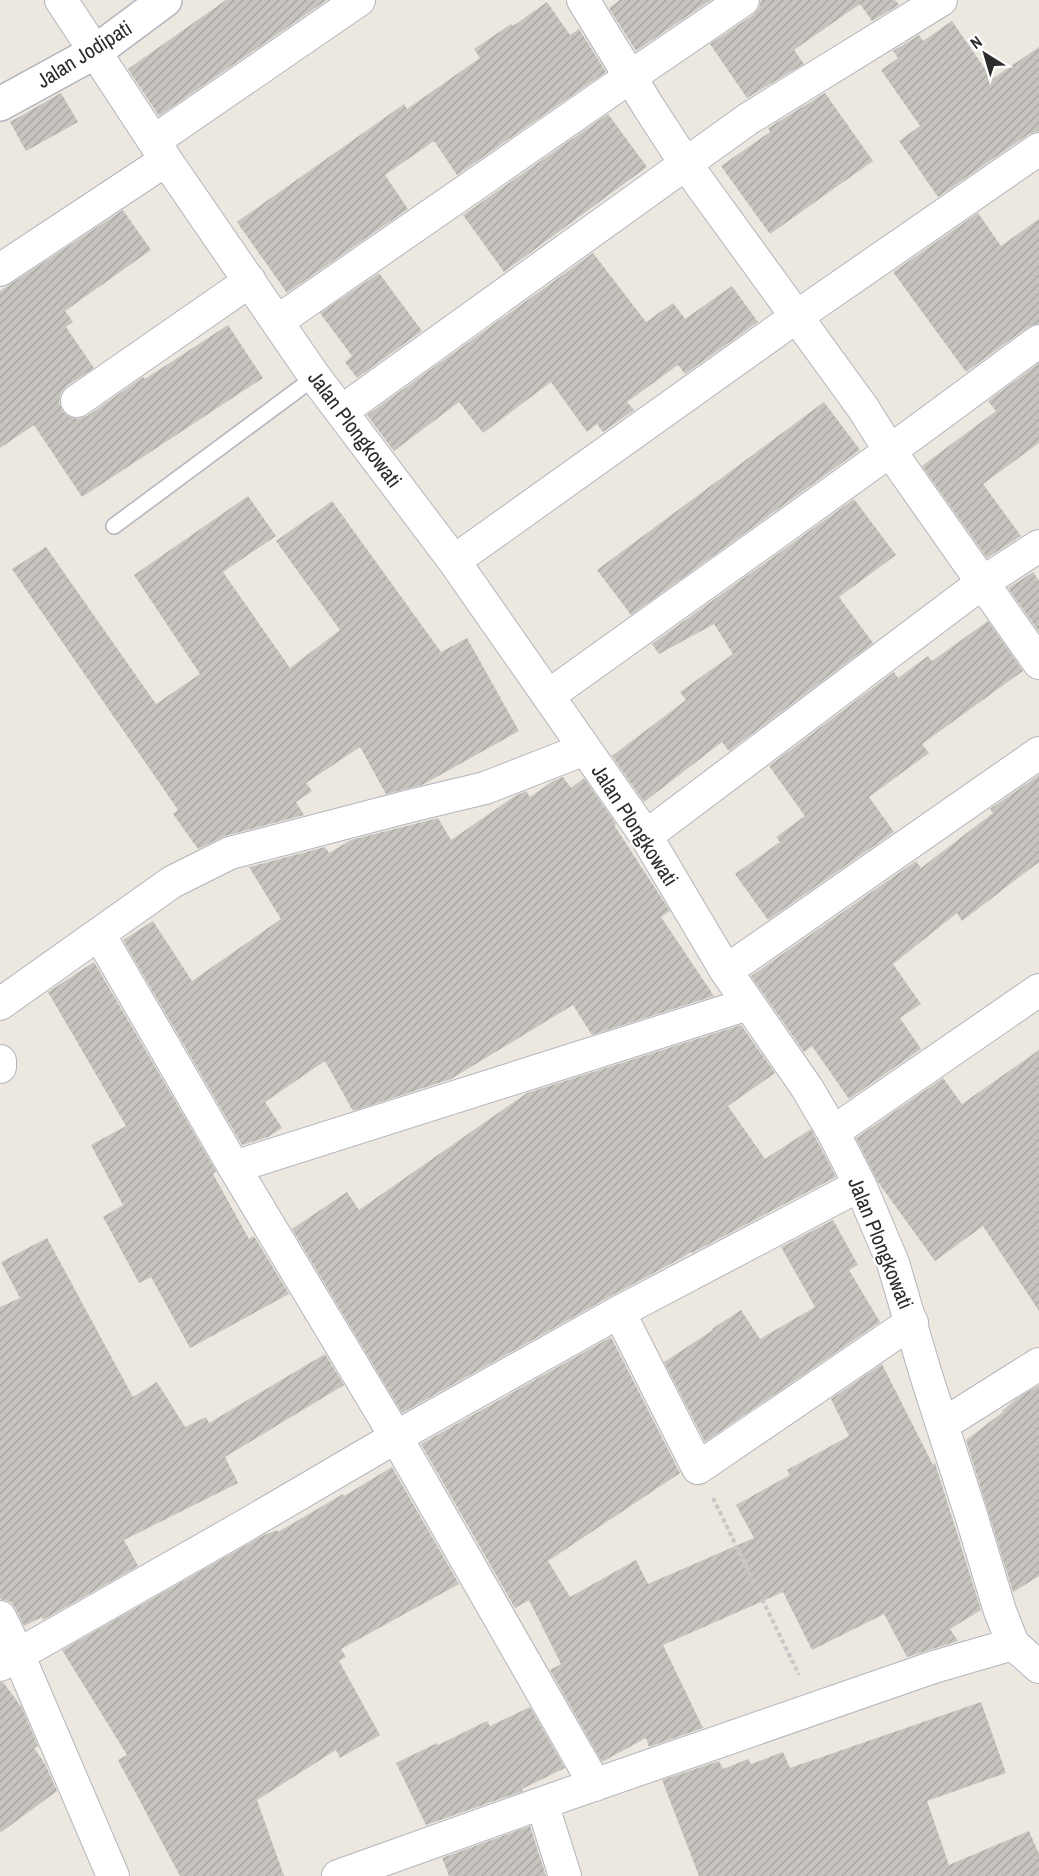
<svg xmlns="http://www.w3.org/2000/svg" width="1039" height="1876" font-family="'Archivo Narrow',sans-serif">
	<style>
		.building { fill: url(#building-hatch) }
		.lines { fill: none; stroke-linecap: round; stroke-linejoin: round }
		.service-casing { stroke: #b3b4be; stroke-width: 18 }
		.minor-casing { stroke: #b3b4be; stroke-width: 34 }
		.tertiary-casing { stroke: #b3b4be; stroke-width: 36 }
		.path { stroke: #c8c8c8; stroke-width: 4; stroke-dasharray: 4.5 3; stroke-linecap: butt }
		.service { stroke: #fff; stroke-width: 15 }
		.minor { stroke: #fff; stroke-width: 32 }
		.tertiary { stroke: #fff; stroke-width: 33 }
		.labels { text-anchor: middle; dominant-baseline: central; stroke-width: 5; stroke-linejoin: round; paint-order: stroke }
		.street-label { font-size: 21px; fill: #2c2c2c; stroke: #fff }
	</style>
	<defs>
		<pattern id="building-hatch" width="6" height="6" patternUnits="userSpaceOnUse" patternTransform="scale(1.5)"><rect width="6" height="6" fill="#c7c4bf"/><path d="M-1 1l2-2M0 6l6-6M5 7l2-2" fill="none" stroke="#aba9a4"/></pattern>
	</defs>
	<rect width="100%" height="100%" fill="#ece8df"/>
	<path class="building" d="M226,0H327L159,116L128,69Z
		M620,0H711L636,51L609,8Z
		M761,0H895L899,5L872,21L860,4L794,50L804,64L747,98L710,44L753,15L759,8Z
		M547,2L570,35L579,29L606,72L457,175L434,141L385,175L408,209L287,293L237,222L404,104L407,109L480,58L474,49L511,24L513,26Z
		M952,21L992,79L1039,47V131L1029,134L938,197L899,141L920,126L881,70L898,58L893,51L919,35L923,41Z
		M61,93L78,122L26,151L10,122Z
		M825,93L873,161L770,234L721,166L770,132L768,128Z
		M608,114L647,167L504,272L463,215Z
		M123,210L151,250L65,311L73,322L66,327L94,368L67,386L61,393L59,402L63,412L70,417L78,419L87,416L143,377L145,379L228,325L263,378L82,497L34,425L0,448V291Z
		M978,213L1001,246L1039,219V323L1028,327L966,372L893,272Z
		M593,253L646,322L673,303L685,319L732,286L758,322L685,374L678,365L627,402L634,410L603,432L597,424L587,432L551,382L483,433L459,402L394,451L367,415Z
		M379,273L422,331L357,378L345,362L352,356L320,313Z
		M1039,363V443L983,484L1021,536L987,558L922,466L996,411L988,401Z
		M824,402L860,450L631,615L597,570Z
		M248,496L276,536L223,572L290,668L340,630L276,541L332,501L441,652L467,638L519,731L422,785L386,794L360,747L306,783L312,791L296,802L304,815L225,836L198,849L173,814L178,810L12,569L46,547L156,704L200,674L134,575Z
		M854,499L896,555L839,597L873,643L729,751L722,742L644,802L612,756L686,700L680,692L733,654L714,624L659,654L652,644Z
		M1033,572L1039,581V632L1008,588Z
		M988,621L1023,671L922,744L929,753L869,797L894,832L768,920L735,874L780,842L776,837L805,816L769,766L894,672L898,678L928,656L932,661Z
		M1039,775V862L962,921L957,913L893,964L921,1004L900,1018L921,1049L849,1099L812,1046L804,1052L751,976L916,861L921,868L993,813L990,809Z
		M563,777L571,788L584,778L616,824L614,825L670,911L661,917L714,996L592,1035L573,1005L451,1079L353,1111L325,1061L265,1102L282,1128L268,1137L242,1145L123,940L153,921L192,981L281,919L249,867L325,847L329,853L351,840L438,818L451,840L515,796L526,791L530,797L553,781Z
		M94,962L216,1171L213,1174L249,1239L254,1236L289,1294L190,1348L151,1277L139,1283L103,1217L123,1205L91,1145L126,1126L48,992Z
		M741,1025L775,1073L728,1106L765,1159L811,1129L836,1177L692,1253L691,1252L680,1259L611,1296L402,1413L292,1229L347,1192L359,1210L527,1093Z
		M1039,1050V1311L983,1226L935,1261L878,1182L856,1138L943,1078L962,1104Z
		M833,1220L858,1265L849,1270L880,1322L705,1442L664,1362L713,1330L712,1329L741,1310L760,1339L815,1307L781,1247Z
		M47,1238L133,1397L157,1382L185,1427L206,1417L209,1423L325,1354L344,1385L225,1457L238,1483L124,1540L138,1566L43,1620L42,1617L24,1626L16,1609L11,1602L0,1599V1307L20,1298L1,1262Z
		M611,1337L680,1473L548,1561L570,1597L636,1560L648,1584L754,1538L736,1505L790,1475L787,1470L849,1436L831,1399L882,1364L933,1465L935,1463L981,1610L950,1629L958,1641L907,1657L884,1614L812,1650L783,1592L663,1645L703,1728L649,1747L646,1738L602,1762L550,1670L561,1664L529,1600L515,1608L421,1444Z
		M1039,1385V1576L1013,1592L966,1440L1003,1412L1002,1411L1016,1399Z
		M392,1467L459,1584L341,1649L346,1657L339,1661L380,1735L340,1758L336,1750L257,1800L284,1876H180L118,1760L127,1755L62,1650L264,1535L277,1530L278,1532L343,1494L344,1496Z
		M3,1682L22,1708L38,1746L34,1748L45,1764L57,1791L0,1833V1683Z
		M981,1702L1006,1773L927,1801L949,1865L1029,1831L1039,1854V1876H699L662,1780L719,1761L723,1769L748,1759L751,1764L783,1752L790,1768Z
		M530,1707L565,1768L522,1789L523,1791L426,1825L396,1763L437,1743L438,1745L487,1721L490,1726Z
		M530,1826L546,1876H449L442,1858Z"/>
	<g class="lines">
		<defs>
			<path id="service" d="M114,526L315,377"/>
			<path id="minor" d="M61,0L166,160L315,377L454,561L646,836L726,971L807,1088L833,1132L860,1185L893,1263L926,1375L971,1515L1000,1611L1013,1644L1039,1667
				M583,0L648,106L685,163L863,408L890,451L1039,663
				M154,141L359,0
				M0,270L166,160
				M278,321L630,77L743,0
				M77,401L250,281
				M342,411L748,119L941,0
				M454,561L796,317L1039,149
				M548,696L890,451L1039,341
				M646,836L982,583L1039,546
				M99,934L234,1167L396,1437L595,1785
				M726,971L1039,753
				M0,1004L172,882L230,853L410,806L485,788L585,749
				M0,1061V1067
				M833,1132L1039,990
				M234,1167L748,1004
				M619,1312L698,1468L912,1322
				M942,1425L1039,1364
				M0,1617L18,1654L113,1876
				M0,1665L246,1525L396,1437L619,1312L860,1185
				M542,1803L565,1876
				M338,1876L542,1803L934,1667L1013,1644"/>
			<path id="tertiary" d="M0,104L95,52L165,0"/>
		</defs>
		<use href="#service" class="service-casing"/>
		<use href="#minor" class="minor-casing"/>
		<use href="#tertiary" class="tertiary-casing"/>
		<path class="path" d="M713,1498L799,1675"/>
		<use href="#service" class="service"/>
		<use href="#minor" class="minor"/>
		<use href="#tertiary" class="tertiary"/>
	</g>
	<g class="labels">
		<g class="street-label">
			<text transform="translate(84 54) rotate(-32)">Jalan Jodipati</text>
			<text transform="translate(355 429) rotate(53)">Jalan Plongkowati</text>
			<text transform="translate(635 825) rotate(57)">Jalan Plongkowati</text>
			<text transform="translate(881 1243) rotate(68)">Jalan Plongkowati</text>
		</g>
	</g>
	<g transform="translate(985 54) rotate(323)" stroke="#ffffff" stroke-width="4.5" paint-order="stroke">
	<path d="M0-4.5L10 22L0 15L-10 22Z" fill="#2c2c2c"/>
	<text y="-9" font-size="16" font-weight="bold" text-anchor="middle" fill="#2c2c2c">N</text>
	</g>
</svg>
